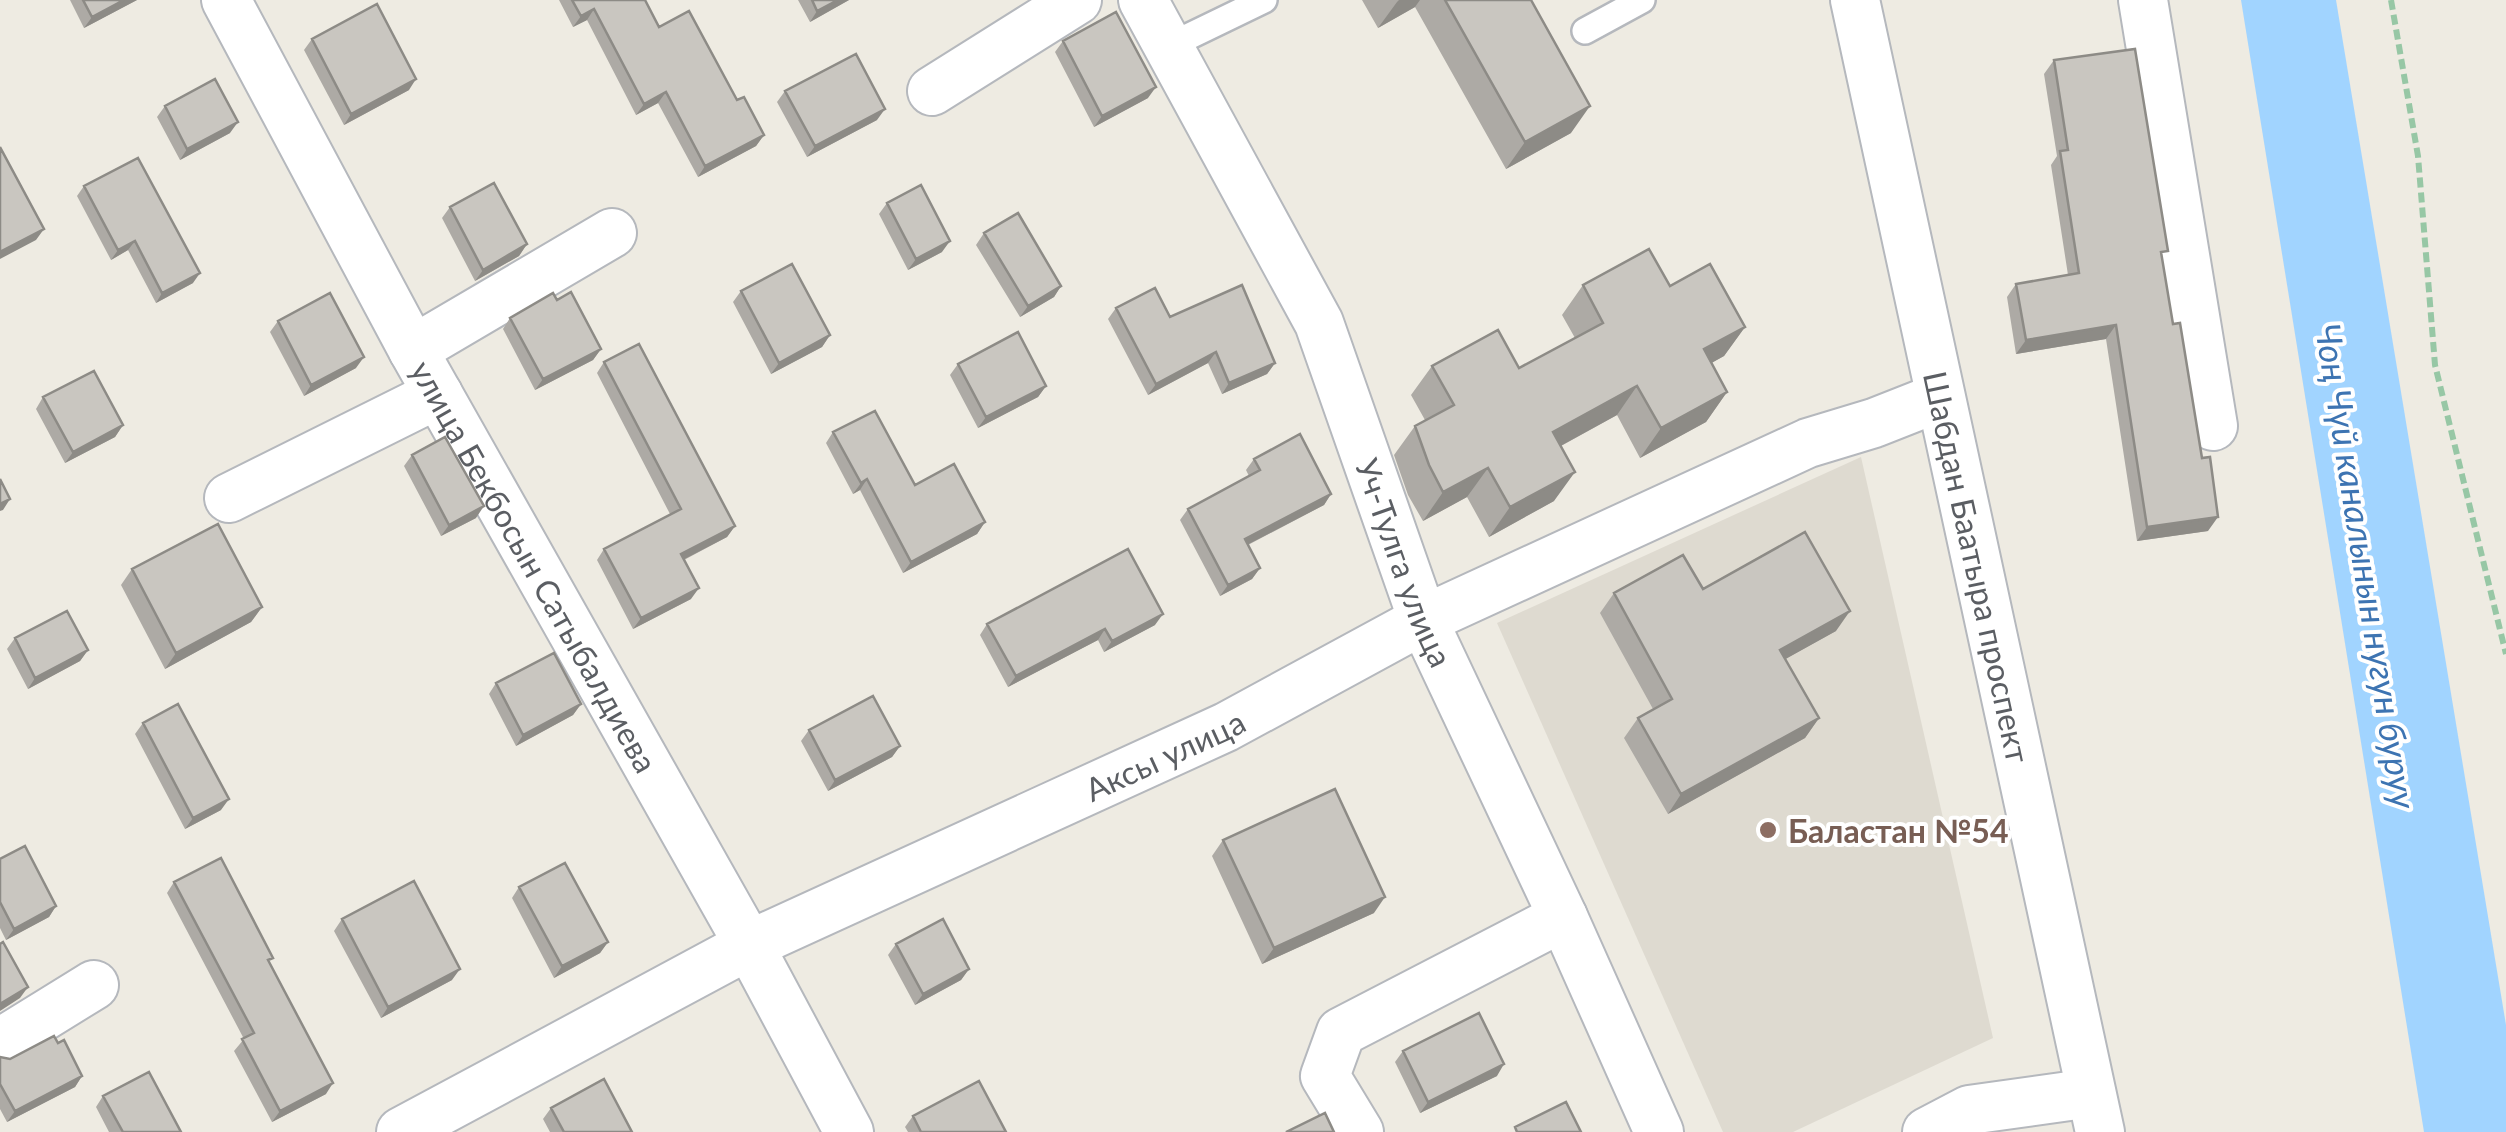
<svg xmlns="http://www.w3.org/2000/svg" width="2506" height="1132" font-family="Lato,sans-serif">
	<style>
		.education { fill: #dedad0 }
		.water { fill: #a1d4ff }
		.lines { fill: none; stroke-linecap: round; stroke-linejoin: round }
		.lane-casing { stroke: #b5b8bd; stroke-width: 30 }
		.street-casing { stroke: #b5b8bd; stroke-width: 52 }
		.path { stroke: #97c7a5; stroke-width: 6; stroke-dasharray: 10 5; stroke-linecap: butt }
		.lane { stroke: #fff; stroke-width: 25 }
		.street { stroke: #fff; stroke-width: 48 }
		.wall { fill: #adaaa5 }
		.shaded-wall { fill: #8d8b86 }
		.building { fill: #c9c6c0; stroke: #8d8b86; stroke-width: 2.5 }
		.education-dot { fill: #8d6e63; stroke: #fff; stroke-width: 4 }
		.labels { text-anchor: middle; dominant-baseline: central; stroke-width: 8; stroke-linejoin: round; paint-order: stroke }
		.street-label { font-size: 32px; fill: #5b5e63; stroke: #fff }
		.education-label { font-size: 32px; font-weight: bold; fill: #785e54; stroke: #fff; text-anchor: start }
		.water-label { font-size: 35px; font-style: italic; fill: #3d74b2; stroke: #fff }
	</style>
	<rect width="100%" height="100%" fill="#eeebe2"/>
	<path class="education" d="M1861,457L1993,1038L1793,1132H1723L1497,623Z"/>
	<path class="water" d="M2241,0H2336L2506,1025V1132H2424Z"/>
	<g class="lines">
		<defs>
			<path id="lane" d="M1585,31L1642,0
				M1169,46L1264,0"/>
			<g id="street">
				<path id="s1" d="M226,0L413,350L749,945L849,1132"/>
				<path id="s2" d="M1143,0L1319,323L1423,620L1563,917L1659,1132"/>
				<path id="s3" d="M1855,0L2100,1132"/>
				<path d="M2143,0L2213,426"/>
				<path d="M932,91L1077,0"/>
				<path d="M413,350L612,233"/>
				<path d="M229,498L438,394"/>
				<path d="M0,1043L94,985"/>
				<path id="s4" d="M401,1132L749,945L1226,727L1423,620L1808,443L1874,423L1940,397"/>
				<path d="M1359,1132L1325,1076L1341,1032L1563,917"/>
				<path d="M1927,1132L1969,1110L2091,1093"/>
			</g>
		</defs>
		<use href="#lane" class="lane-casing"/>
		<use href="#street" class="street-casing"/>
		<path class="path" d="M2391,0L2418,156L2435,365L2506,654"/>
		<use href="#lane" class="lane"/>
		<use href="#street" class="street"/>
	</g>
	<path class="wall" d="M70,0H137L84,28Z
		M559,0H645L659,27L737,100L764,135L756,146L698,177L658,103L636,115L587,20L573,27Z
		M798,0H849L810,22Z
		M1362,0H1531L1571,133L1506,169L1415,7L1378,28Z
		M312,39L409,90L344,125L304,50Z
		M1063,41L1148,98L1094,127L1055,52Z
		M2054,60L2162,260L2208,531L2137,541L2106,339L2016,354L2007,297L2016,284L2068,275L2051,165L2057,156L2044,74Z
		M785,91L877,120L807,157L777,102Z
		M165,106L230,133L180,160L157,117Z
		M84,186L193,283L156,303L128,250L111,260L77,196Z
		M887,203L942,252L908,270L879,214Z
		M450,207L527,244L519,256L475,281L442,218Z
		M984,233L1061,286L1054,297L1020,317L976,245Z
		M1583,285L1670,286L1745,327L1724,356L1711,363L1727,392L1706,422L1640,458L1617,415L1561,446L1554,501L1489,537L1467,497L1423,521L1408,495L1394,455L1415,426L1425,420L1411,395L1432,366L1519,368L1575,338L1562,315Z
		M741,291L830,335L822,347L771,374L733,302Z
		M557,300L601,349L593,360L535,390L503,329L510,318Z
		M1116,308L1170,317L1275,363L1267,374L1222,394L1208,363L1148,395L1108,319Z
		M278,321L356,368L304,396L270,332Z
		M604,362L735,526L727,537L684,560L691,599L633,629L597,560L604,549L670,514L597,373Z
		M958,364L1046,386L1038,397L978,428L950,375Z
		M43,397L123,425L115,437L65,463L36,409Z
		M833,432L915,485L985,522L977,534L903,573L860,490L853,494L826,443Z
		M412,455L476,518L441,536L404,466Z
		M1254,459L1331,494L1324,505L1248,545L1260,568L1252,579L1220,596L1180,520L1188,509L1249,476L1246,470Z
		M132,569L262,607L251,622L165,669L121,585Z
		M1614,593L1836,631L1785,659L1819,718L1805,738L1668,814L1624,738L1638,718L1653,709L1600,613Z
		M987,624L1155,625L1104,652L1098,640L1008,687L980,635Z
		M15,638L88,650L80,661L28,689L7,649Z
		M496,683L581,704L573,715L516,746L489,694Z
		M143,723L221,810L185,829L135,734Z
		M809,730L900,746L892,757L828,791L801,741Z
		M1223,840L1374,913L1262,964L1212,856Z
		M0,859L56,906L49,917L6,940L0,928Z
		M174,882L269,962L326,1094L272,1122L234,1051L244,1039L167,893Z
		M519,887L608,942L600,953L554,978L512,898Z
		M342,919L452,980L381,1018L334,931Z
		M896,944L969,969L961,980L915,1005L888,955Z
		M58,1043L82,1076L75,1087L7,1122L0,1109V1057L10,1059Z
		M1403,1051L1497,1076L1420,1113L1395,1062Z
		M103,1096L181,1132H109L96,1107Z
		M551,1108L632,1132H550L543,1119Z
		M913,1116L1006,1132H908L905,1127Z"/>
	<path class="shaded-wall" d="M124,0H137L84,28L92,17Z
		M838,0H849L810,22L817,11Z
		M1399,0H1420L1415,7L1378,28L1397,2Z
		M594,9L587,20L573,27L581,16Z
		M416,79L409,90L344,125L351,114Z
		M1156,87L1148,98L1094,127L1102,116Z
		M666,92L658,103L636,115L644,104Z
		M1590,106L1571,133L1506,169L1525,142Z
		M885,109L877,120L807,157L815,146Z
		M238,122L230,133L180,160L187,149Z
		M764,135L756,146L698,177L705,166Z
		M44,229L36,240L0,259V252Z
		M135,241L128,250L111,260L118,250Z
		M950,241L942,252L908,270L916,259Z
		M527,244L519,256L475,281L483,270Z
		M200,273L193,283L156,303L162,293Z
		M1061,286L1054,297L1020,317L1028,306Z
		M2116,325L2106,339L2016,354L2026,340Z
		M1745,327L1724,356L1683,379L1704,349Z
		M830,335L822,347L771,374L779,363Z
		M601,349L593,360L535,390L543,379Z
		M1216,352L1208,363L1148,395L1156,384Z
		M364,357L356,368L304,396L311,385Z
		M1275,363L1267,374L1222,394L1229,383Z
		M1046,386L1038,397L978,428L986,417Z
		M1637,386L1617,415L1533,461L1553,432Z
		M1727,392L1706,422L1640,458L1661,428Z
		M123,425L115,437L65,463L73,452Z
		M1488,468L1467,497L1423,521L1443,492Z
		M1575,472L1554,501L1489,537L1510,507Z
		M867,479L860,490L853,494L861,483Z
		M1331,494L1324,505L1237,550L1245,539Z
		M10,499L3,510L0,511V504Z
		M484,506L476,518L441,536L449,525Z
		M2218,517L2208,531L2137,541L2147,527Z
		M985,522L977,534L903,573L911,562Z
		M735,526L727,537L673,565L681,554Z
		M1260,568L1252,579L1220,596L1228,585Z
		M699,588L691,599L633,629L641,618Z
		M262,607L251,622L165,669L176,653Z
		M1850,611L1836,631L1766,670L1780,650Z
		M1163,614L1155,625L1104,652L1112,641Z
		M1105,629L1098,640L1008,687L1016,676Z
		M88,650L80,661L28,689L35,678Z
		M581,704L573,715L516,746L523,735Z
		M1819,718L1805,738L1668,814L1681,794Z
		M900,746L892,757L828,791L835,780Z
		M229,799L221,810L185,829L193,818Z
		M1385,897L1374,913L1262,964L1274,948Z
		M56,906L49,917L6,940L14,929Z
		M608,942L600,953L554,978L562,966Z
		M460,969L452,980L381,1018L388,1007Z
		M969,969L961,980L915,1005L923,994Z
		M28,987L20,998L0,1011V1004Z
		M1504,1064L1497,1076L1420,1113L1428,1102Z
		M82,1076L75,1087L7,1122L15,1111Z
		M333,1083L326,1094L272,1122L280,1111Z"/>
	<path class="building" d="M83,0H124L92,17Z
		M572,0H645L659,27L689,11L737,100L744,97L764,135L705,166L666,92L644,104L594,9L581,16Z
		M812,0H838L817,11Z
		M1445,0H1531L1590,106L1525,142Z
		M377,4L416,79L351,114L312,39Z
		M1116,12L1156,87L1102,116L1063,41Z
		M2135,49L2168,251L2161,252L2173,324L2180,323L2202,458L2210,457L2218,517L2147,527L2116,325L2026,340L2016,284L2079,273L2060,151L2068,150L2054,60Z
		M856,54L885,109L815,146L785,91Z
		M215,79L238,122L187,149L165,106Z
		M0,147L44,229L0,252Z
		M138,158L200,273L162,293L135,241L118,250L84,186Z
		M494,183L527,244L483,270L450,207Z
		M921,185L950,241L916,259L887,203Z
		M1018,213L1061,286L1028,306L984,233Z
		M1649,249L1670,286L1710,264L1745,327L1704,349L1727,392L1661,428L1637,386L1553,432L1575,472L1510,507L1488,468L1443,492L1429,465L1415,426L1454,405L1432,366L1498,330L1519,368L1603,323L1583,285Z
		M792,264L830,335L779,363L741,291Z
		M1242,285L1275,363L1229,383L1216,352L1156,384L1116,308L1155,288L1170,317Z
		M571,292L601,349L543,379L510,318L553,293L557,300Z
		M330,293L364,357L311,385L278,321Z
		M1018,332L1046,386L986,417L958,364Z
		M639,344L735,526L681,554L699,588L641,618L604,549L681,509L604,362Z
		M94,371L123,425L73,452L43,397Z
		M875,411L915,485L954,464L985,522L911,562L867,479L861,483L833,432Z
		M1300,434L1331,494L1245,539L1260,568L1228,585L1188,509L1260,470L1254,459Z
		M445,437L484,506L449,525L412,455Z
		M0,479L10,499L0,504Z
		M218,524L262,607L176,653L132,569Z
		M1805,532L1850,611L1780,650L1819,718L1681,794L1638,718L1672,699L1614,593L1683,555L1703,589Z
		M1128,549L1163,614L1112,641L1105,629L1016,676L987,624Z
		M67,611L88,650L35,678L15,638Z
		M554,653L581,704L523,735L496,683Z
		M873,696L900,746L835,780L809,730Z
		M178,704L229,799L193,818L143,723Z
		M1335,789L1385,897L1274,948L1223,840Z
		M25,846L56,906L14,929L0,902V859Z
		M221,858L273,958L268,960L333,1083L280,1111L242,1039L254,1033L174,882Z
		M565,863L608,942L562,966L519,887Z
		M414,881L460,969L388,1007L342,919Z
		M943,919L969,969L923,994L896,944Z
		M3,942L28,987L0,1004V944Z
		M1479,1013L1504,1064L1428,1102L1403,1051Z
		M54,1036L58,1043L64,1040L82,1076L15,1111L0,1084V1057L10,1059Z
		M149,1072L181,1132H123L103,1096Z
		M604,1079L632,1132H564L551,1108Z
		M979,1081L1006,1132H921L913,1116Z
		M1566,1102L1581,1132H1517L1515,1127Z
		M1325,1113L1334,1132H1286Z"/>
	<circle class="education-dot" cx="1768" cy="830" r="10"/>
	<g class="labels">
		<g class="street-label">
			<text stroke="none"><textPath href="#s2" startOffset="622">Уч-Тулга улица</textPath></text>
			<text stroke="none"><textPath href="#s3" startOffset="580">Шабдан Баатыра проспект</textPath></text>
			<text stroke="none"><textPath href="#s1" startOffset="645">улица Бекбосын Сатыбалдиева</textPath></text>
			<text stroke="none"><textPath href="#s4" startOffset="852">Аксы улица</textPath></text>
		</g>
		<g class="education-label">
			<text x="1788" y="830">Баластан №54</text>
		</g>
		<g class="water-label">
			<text transform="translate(2367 566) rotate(81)">Чоң Чүй каналынын нугун буруу</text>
		</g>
	</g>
</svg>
